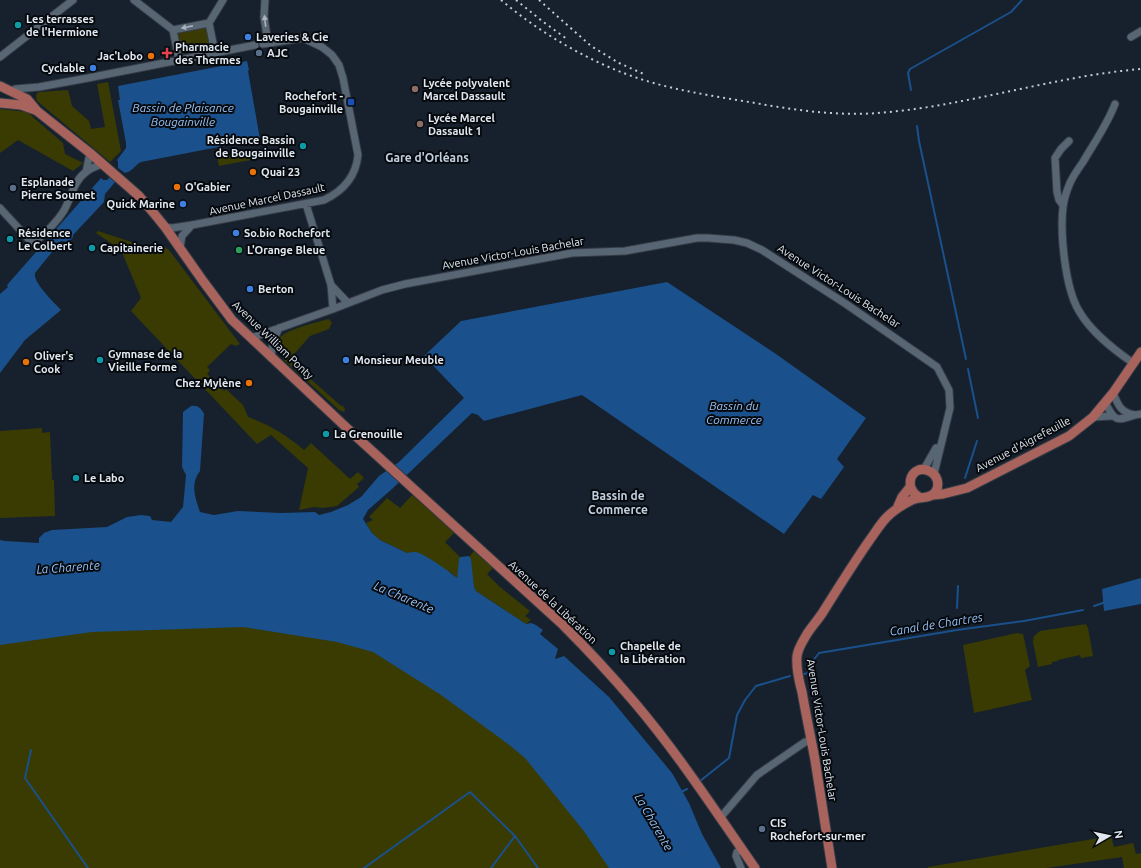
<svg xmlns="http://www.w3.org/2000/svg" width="1141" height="868" font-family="Ubuntu,sans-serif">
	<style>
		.green { fill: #393b02 }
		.water { fill: #1a508b }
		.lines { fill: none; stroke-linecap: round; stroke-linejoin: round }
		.stream { stroke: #1a508b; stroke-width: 2 }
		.minor-casing { stroke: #343b45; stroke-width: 9 }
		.major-casing { stroke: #343b45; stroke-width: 11 }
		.minor { stroke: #586573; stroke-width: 7 }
		.major { stroke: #a8635c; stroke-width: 9 }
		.rail { stroke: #c4ccd4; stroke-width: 2; stroke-dasharray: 2 4; stroke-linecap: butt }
		.oneway { fill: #aab3bd }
		.culture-dot { fill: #0f9aa8; stroke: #060a0f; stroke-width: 1.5 }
		.shop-dot { fill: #3f7fe0; stroke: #060a0f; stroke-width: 1.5 }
		.health-dot { fill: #e0444e; stroke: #060a0f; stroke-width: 1.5 }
		.service-dot { fill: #5c6f8a; stroke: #060a0f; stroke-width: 1.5 }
		.food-dot { fill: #e8710a; stroke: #060a0f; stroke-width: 1.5 }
		.education-dot { fill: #8d6e63; stroke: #060a0f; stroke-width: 1.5 }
		.transit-dot { fill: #1a4fb4; stroke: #060a0f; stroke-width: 1.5 }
		.leisure-dot { fill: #2e9e5b; stroke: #060a0f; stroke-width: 1.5 }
		.labels { text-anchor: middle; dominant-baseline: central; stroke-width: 4; stroke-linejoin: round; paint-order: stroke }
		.poi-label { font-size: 11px; font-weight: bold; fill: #e0e7ef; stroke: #060a0f; text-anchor: start }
		.street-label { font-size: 11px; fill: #e0e7ef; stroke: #060a0f }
		.water-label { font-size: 12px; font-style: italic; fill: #98c2f5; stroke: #060a0f }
		.neighbourhood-label { font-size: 12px; font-weight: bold; fill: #c1cfdf; stroke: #060a0f }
	</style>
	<rect width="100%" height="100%" fill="#16212d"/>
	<path class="green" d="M205,27L207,30L211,48L181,54L177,35L179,32Z
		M108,82L121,151L110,162L37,101L36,97L37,93L40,92L68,90L72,106L89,121L91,129L105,127L97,84Z
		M0,109L27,112L63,143L65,154L83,163L73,171L18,140L0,153Z
		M265,149L266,157L219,166L217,157Z
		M98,231L147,247L163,246L169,250L240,344L236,346L231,344L207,367L210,370L207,374L224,391L226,389L243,405L248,417C270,425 286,435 304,450L311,443L350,479L358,472L364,478L357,484L359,487L337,506L323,508L314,507L299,510L308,468L271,435L257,444L131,311L141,298L121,250L96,233Z
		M329,319L332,323L329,329L310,336L289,360L340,405L344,407L345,410L344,412L339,410L284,360C281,355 276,349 277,342C280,330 318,322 329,319Z
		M42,428V433L50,432L52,480H54L55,516L0,518V431Z
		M412,495L455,532L445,542L460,557L457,578L450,572L407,553L380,540L372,533L366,523L373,520L369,517L387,498L400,508Z
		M474,551L493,568L487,574L500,587L530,611L525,616L531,620L526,624L476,591L474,587L469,557Z
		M0,617L355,630L461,683L622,868H0Z
		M1086,624L1088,628L1093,656L1081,658L1080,655L1058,660V661L1052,662V664L1038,667L1033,642L1034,636L1040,631Z
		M1017,633L1023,634L1030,666L1025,670L1032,700L974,713L963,645Z
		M1111,836L1114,847L1133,843L1136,854L1141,853V868H1124L1122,857L1047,868H928V867Z"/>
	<path class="water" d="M247,61L249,70L248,71L260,139L141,162C135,165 132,172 125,173L118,168V162L117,160L126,148V143L118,100H120L118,86Z
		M111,176L116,181L105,194L104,202L73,235V237L69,242L61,241L35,273C33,283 54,302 61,310L25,340L0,373V294L8,287L7,285L101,178L103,180H107Z
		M667,282L776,354L866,418L837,459L844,467L821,499L813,495L784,534L582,395L484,421L478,415L472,413L392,489L368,510L363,519L372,533L380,540L407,553C410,552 412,552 416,552C425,554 449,571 457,578L459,559L460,557L469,556L471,559L474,587L476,591L526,624L531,623L536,625L543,630L540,634L558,649L555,659L564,656L609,697L672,773L689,803L702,834L721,868H609L583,830L525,758L508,744L441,695L373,652L337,642L243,627L92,632L0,645V540L5,541L39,543V538L44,533L52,530L107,527L127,517L141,515L150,516L152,520L171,522L183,507L186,475L182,467L183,412L191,406C198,405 201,408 204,414L200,471C190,484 195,497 200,512L214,515L238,511L281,513L315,512L319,515L331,512L348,505L361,497L379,476L399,462L464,398L424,356L461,321Z
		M1141,578V604L1104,611L1102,589Z"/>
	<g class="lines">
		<path class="stream" d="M911,90L908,73L910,69L1011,12L1022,0
			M917,126L919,141L966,359
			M968,369L978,418
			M965,478L977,441
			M1094,606L1106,602
			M957,608L958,586
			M804,674L808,673L812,662L819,653L957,630L1024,621L1083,610
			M31,750L25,778L88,868
			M700,781L729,758L737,715L745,700L756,686L790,676
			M681,792L687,789
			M515,836L538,868
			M364,868L470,792L515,836L491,868"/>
		<defs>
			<path id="minor" d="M134,0L173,30
				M265,0L264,17L268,43
				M209,23L223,0
				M1131,37L1141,31
				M0,57L73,0
				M179,60L173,30L209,23L215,53
				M13,92L15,89L39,87L88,78L255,45
				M1115,104C1107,125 1094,143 1083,162C1078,169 1073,176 1070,183C1067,190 1064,199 1063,207C1060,233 1065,288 1079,311C1091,332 1113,349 1133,363
				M86,172L90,153
				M306,204L331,285L333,309
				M1063,205L1059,200L1057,192L1055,158L1061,149L1069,141
				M0,208L33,244C44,234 55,225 63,212C71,200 73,181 86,172C90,168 97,166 102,164
				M165,227L172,228L192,225L324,200C343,191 356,176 358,155L343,78L339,65L332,55L322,47L303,38L263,44
				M180,248L182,236L192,225
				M331,285L348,303
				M251,338L333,309L382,290L405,284L572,253L625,251L697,238H708L734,240L747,243L762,250L846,304L937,367L949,390L950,408L934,474
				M271,358L273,341L279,328
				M1113,393C1118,405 1121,413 1135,415
				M1105,402C1117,428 1120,417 1141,414
				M1093,417L1112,416
				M924,469L936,448
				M720,818L757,775L805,742L811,741
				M741,868L736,856L737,852L742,849"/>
			<path id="major" d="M0,86L27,99L37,111L90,153L139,196L152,211L165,227L203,281L232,320L349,430L563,625C588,650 612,676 635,703C679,755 716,812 755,868
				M0,103L21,105L35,110
				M933,495L943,494L967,488L1069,436L1093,417L1113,393L1141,352
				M898,506L902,497L910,487
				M832,868C826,832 821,796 815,760C811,738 806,715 802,692C799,681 796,668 797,656C798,648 803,641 807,634C812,626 818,620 823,612C838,588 853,564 869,541C875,533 880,524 887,517C895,509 902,505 912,500C920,496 930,500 936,491C940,484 937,474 929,471C912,463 902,487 919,497"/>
		</defs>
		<use href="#minor" class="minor-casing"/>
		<use href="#major" class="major-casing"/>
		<use href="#minor" class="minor"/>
		<use href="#major" class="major"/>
		<path class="rail" d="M501,0C544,36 596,66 650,82C684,92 720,97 755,103C800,111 844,117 889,112C974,104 1056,76 1141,69
			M516,0L542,21L567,39
			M539,0L591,46L619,63L646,75"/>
	</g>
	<defs><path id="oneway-solid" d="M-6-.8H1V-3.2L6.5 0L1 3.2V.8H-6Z"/></defs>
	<g class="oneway">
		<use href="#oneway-solid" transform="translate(265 21) rotate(-97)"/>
		<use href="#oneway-solid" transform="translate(187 27) rotate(169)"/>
	</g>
	<g class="culture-dot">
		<circle cx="18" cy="25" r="4"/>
		<circle cx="303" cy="146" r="4"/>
		<circle cx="10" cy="239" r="4"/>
		<circle cx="92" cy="248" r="4"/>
		<circle cx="100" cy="360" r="4"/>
		<circle cx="326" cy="434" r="4"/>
		<circle cx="76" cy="478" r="4"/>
		<circle cx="612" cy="652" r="4"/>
	</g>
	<g class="shop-dot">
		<circle cx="248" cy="37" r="4"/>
		<circle cx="93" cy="68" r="4"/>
		<circle cx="183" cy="204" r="4"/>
		<circle cx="236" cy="233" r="4"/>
		<circle cx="250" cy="289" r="4"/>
		<circle cx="346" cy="360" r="4"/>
	</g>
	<path class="health-dot" d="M165 47h4v4h4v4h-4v4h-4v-4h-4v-4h4z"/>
	<g class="service-dot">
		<circle cx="259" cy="53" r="4"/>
		<circle cx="13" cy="188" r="4"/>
		<circle cx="762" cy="829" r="4"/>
	</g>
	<g class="food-dot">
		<circle cx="151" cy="56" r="4"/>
		<circle cx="253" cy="172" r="4"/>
		<circle cx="177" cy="187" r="4"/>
		<circle cx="26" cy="362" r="4"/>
		<circle cx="249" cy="383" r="4"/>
	</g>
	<g class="education-dot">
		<circle cx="415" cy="89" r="4"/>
		<circle cx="420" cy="124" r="4"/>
	</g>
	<rect class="transit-dot" x="347" y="98" width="8" height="8" rx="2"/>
	<circle class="leisure-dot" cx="239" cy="250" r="4"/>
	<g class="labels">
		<g class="poi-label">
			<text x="26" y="19">Les terrasses<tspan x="26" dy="13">de l'Hermione</tspan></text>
			<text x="256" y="37">Laveries &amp; Cie</text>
			<text x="175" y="47">Pharmacie<tspan x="175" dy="13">des Thermes</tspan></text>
			<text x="267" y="53">AJC</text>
			<text x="143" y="56" text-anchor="end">Jac'Lobo</text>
			<text x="85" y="68" text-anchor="end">Cyclable</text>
			<text x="423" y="83">Lycée polyvalent<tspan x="423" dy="13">Marcel Dassault</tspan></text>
			<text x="343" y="96" text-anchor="end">Rochefort -<tspan x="343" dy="13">Bougainville</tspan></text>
			<text x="428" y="118">Lycée Marcel<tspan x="428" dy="13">Dassault 1</tspan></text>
			<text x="295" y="140" text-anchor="end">Résidence Bassin<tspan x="295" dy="13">de Bougainville</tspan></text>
			<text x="261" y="172">Quai 23</text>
			<text x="21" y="182">Esplanade<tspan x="21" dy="13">Pierre Soumet</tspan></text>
			<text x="185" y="187">O'Gabier</text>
			<text x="175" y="204" text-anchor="end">Quick Marine</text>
			<text x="18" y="233">Résidence<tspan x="18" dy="13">Le Colbert</tspan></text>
			<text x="244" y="233">So.bio Rochefort</text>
			<text x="100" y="248">Capitainerie</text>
			<text x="247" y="250">L'Orange Bleue</text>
			<text x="258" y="289">Berton</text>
			<text x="108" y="354">Gymnase de la<tspan x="108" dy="13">Vieille Forme</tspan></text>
			<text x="34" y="356">Oliver's<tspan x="34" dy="13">Cook</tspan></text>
			<text x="354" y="360">Monsieur Meuble</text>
			<text x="241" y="383" text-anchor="end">Chez Mylène</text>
			<text x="334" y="434">La Grenouille</text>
			<text x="84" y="478">Le Labo</text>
			<text x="620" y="646">Chapelle de<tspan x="620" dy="13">la Libération</tspan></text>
			<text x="770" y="823">CIS<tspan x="770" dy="13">Rochefort-sur-mer</tspan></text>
		</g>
		<g class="street-label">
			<text transform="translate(267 199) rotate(-12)">Avenue Marcel Dassault</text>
			<text transform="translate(513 253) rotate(-10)">Avenue Victor-Louis Bachelar</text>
			<text transform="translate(839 286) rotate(33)">Avenue Victor-Louis Bachelar</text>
			<text transform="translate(273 340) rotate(44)">Avenue William Ponty</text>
			<text transform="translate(1023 444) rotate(-28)">Avenue d'Aigrefeuille</text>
			<text transform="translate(553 602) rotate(43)">Avenue de la Libération</text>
			<text transform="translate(822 730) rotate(81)">Avenue Victor-Louis Bachelar</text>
		</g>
		<g class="water-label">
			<text x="183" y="107">Bassin de Plaisance<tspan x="183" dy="14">Bougainville</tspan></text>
			<text x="734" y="405">Bassin du<tspan x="734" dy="14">Commerce</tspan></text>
			<text transform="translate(68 567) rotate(-4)">La Charente</text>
			<text transform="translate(404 597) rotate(23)">La Charente</text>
			<text transform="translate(936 624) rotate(-9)">Canal de Chartres</text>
			<text transform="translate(654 822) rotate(60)">La Charente</text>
		</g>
		<g class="neighbourhood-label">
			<text x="427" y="157">Gare d'Orléans</text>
			<text x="618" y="495">Bassin de<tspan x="618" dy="14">Commerce</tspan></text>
		</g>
	</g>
	<g transform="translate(1109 836) rotate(81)" stroke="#060a0f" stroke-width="3" paint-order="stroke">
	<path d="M0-3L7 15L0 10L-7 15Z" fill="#e0e7ef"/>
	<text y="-6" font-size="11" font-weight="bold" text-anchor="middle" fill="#e0e7ef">N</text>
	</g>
</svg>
